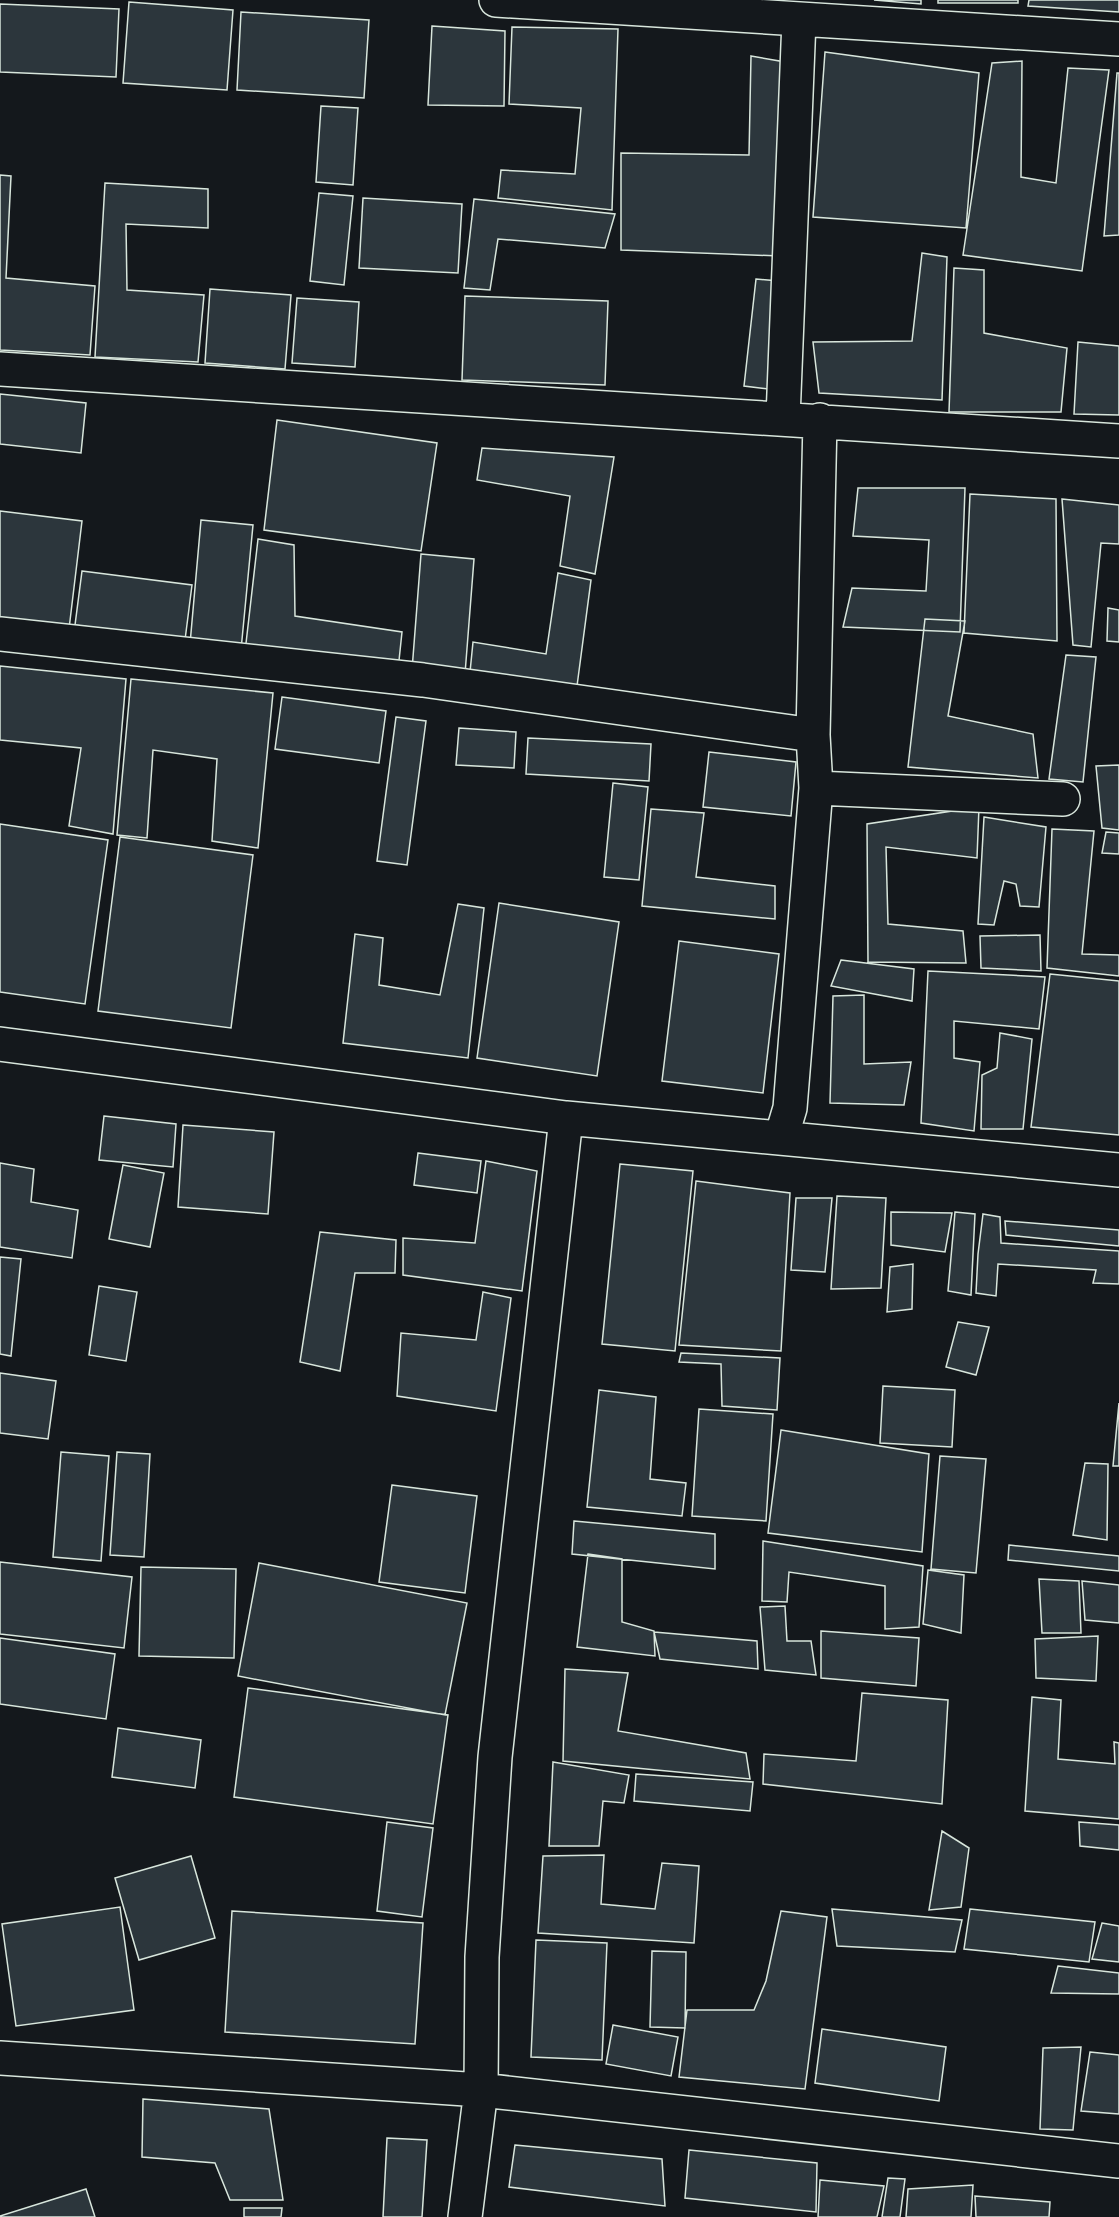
<svg xmlns="http://www.w3.org/2000/svg" width="1119" height="2217" font-family="'Times New Roman',serif">
	<style>
		.building { fill: #2c363c; stroke: #d8e6dc; stroke-width: 1.5 }
		.lines { fill: none; stroke-linecap: round; stroke-linejoin: round }
		.street-casing { stroke: #d8e6dc; stroke-width: 36 }
		.street { stroke: #14181c; stroke-width: 33 }
	</style>
	<rect width="100%" height="100%" fill="#14181c"/>
	<path class="building" d="M874,0H921V4Z
		M938,0H1018V3H938Z
		M1029,0H1119V12L1028,6Z
		M129,2L233,10L227,90L123,83Z
		M0,4L119,9L116,77L0,72Z
		M241,12L369,20L364,98L237,90Z
		M432,26L505,31L504,106L428,105Z
		M512,27L618,29L612,210L498,198L501,170L575,174L581,108L509,104Z
		M825,52L979,73L966,228L813,217Z
		M751,56L785,62L780,256L621,250V153L749,155Z
		M1022,61L1021,177L1056,183L1068,68L1109,70L1082,271L963,255L992,63Z
		M1117,73H1119V235L1104,236Z
		M321,106L358,108L353,185L316,182Z
		M0,175L11,176L6,278L95,286L90,355L0,350Z
		M105,183L208,189V228L126,224L127,290L204,295L198,362L95,357Z
		M319,193L353,196L344,285L310,281Z
		M363,198L462,204L458,273L359,268Z
		M474,199L615,214L605,248L498,239L490,290L464,288Z
		M922,253L947,257L942,400L819,393L813,342L912,341Z
		M954,268L984,270V333L1067,348L1061,412H949Z
		M756,279L790,282L777,390L744,386Z
		M210,289L291,295L285,369L205,363Z
		M465,296L608,301L605,385L462,380Z
		M297,298L359,302L355,367L292,363Z
		M1078,342L1119,346V415L1074,414Z
		M0,394L86,403L81,453L0,444Z
		M277,420L437,443L421,551L264,530Z
		M482,448L614,457L595,574L560,566L570,496L477,480Z
		M858,488H965L960,632L843,627L852,588L926,591L929,540L853,536Z
		M970,494L1056,499L1057,641L964,633Z
		M1062,499L1119,505V544L1101,543L1091,647L1073,645Z
		M0,511L82,521L69,629L0,620Z
		M201,520L253,525L241,650L190,644Z
		M258,539L294,545L295,616L402,632L398,670L245,652Z
		M421,554L474,559L465,674L412,670Z
		M82,571L192,585L185,640L75,625Z
		M558,573L591,580L577,686L470,672L473,642L546,654Z
		M1108,608L1119,610V642L1107,641Z
		M925,619L965,621L948,716L1033,734L1038,778L908,767Z
		M1066,655L1096,657L1083,782L1049,779Z
		M0,666L126,679L113,834L69,826L81,748L0,740Z
		M131,679L273,693L258,848L212,841L217,759L153,750L147,838L117,835Z
		M282,697L386,711L379,763L275,749Z
		M396,717L426,721L407,865L377,861Z
		M459,728L516,732L514,768L456,765Z
		M528,738L651,744L649,781L526,774Z
		M709,752L796,762L791,816L703,807Z
		M1119,765V830L1102,828L1096,766Z
		M613,783L648,787L639,880L604,877Z
		M979,807L977,858L886,847L888,924L963,931L966,963L868,962L867,824Z
		M651,809L704,813L696,877L775,886V919L642,906Z
		M984,817L1046,827L1039,907L1020,906L1016,884L1004,881L994,925L978,924Z
		M0,824L108,840L85,1004L0,992Z
		M1052,829L1094,831L1082,954L1119,955V976L1047,968Z
		M1106,832L1119,833V854L1102,853Z
		M120,837L253,855L231,1028L98,1011Z
		M499,903L619,922L597,1076L477,1058Z
		M458,904L484,908L468,1058L343,1043L355,934L383,938L379,985L440,995Z
		M1040,935L1041,971L981,968L980,936Z
		M679,941L779,954L763,1093L662,1081Z
		M841,960L914,969L912,1001L831,986Z
		M928,971L1045,977L1039,1029L954,1021V1058L980,1062L974,1131L921,1123Z
		M1050,974L1119,981V1135L1031,1127Z
		M864,995V1064L911,1062L904,1105L830,1103L833,996Z
		M1000,1033L1032,1039L1023,1129H981L982,1075L997,1068Z
		M104,1116L176,1124L173,1167L99,1160Z
		M183,1125L274,1132L268,1214L178,1207Z
		M418,1153L481,1161L477,1193L414,1185Z
		M486,1161L537,1171L522,1291L403,1275V1238L475,1243Z
		M0,1163L34,1169L31,1202L78,1210L72,1258L0,1247Z
		M620,1164L693,1171L675,1351L602,1344Z
		M123,1165L164,1173L150,1247L109,1239Z
		M696,1181L790,1193L781,1351L679,1345Z
		M837,1196L886,1198L881,1288L831,1289Z
		M796,1198H832L825,1272L791,1270Z
		M891,1212L952,1213L945,1252L891,1245Z
		M955,1212L975,1214L971,1295L948,1291Z
		M983,1214L1000,1217L1001,1243L1119,1251V1284L1093,1283L1096,1270L998,1264L996,1296L976,1293L978,1254Z
		M1005,1221L1119,1230V1246L1006,1235Z
		M320,1232L396,1240L395,1273H355L340,1371L300,1362Z
		M0,1257L21,1259L11,1356L0,1354Z
		M913,1264L912,1309L887,1312L890,1267Z
		M99,1286L137,1292L126,1361L89,1355Z
		M483,1292L511,1298L496,1411L397,1396L401,1333L476,1340Z
		M958,1322L989,1327L976,1375L946,1367Z
		M681,1353L780,1358L777,1410L722,1406L721,1364L679,1362Z
		M0,1373L56,1381L48,1439L0,1433Z
		M883,1386L955,1390L952,1447L880,1443Z
		M599,1390L656,1397L650,1479L686,1483L682,1516L587,1507Z
		M1119,1403V1466H1113Z
		M699,1409L773,1414L766,1521L692,1516Z
		M781,1430L929,1454L922,1552L768,1533Z
		M61,1452L109,1456L101,1561L53,1557Z
		M117,1452L150,1454L144,1557L110,1555Z
		M940,1456L986,1459L976,1573L931,1569Z
		M1085,1463L1108,1464L1107,1540L1073,1535Z
		M392,1485L477,1496L465,1593L379,1582Z
		M574,1521L715,1534V1569L572,1554Z
		M763,1541L923,1566L919,1627L885,1629V1586L789,1572L787,1602L762,1601Z
		M1009,1545L1119,1556V1571L1008,1560Z
		M588,1554L622,1559V1622L654,1631L655,1656L577,1647Z
		M0,1562L132,1577L124,1648L0,1634Z
		M259,1563L467,1603L445,1715L238,1676Z
		M141,1567L236,1569L234,1658L139,1656Z
		M928,1570L964,1575L961,1633L923,1624Z
		M1039,1579L1079,1581L1081,1633H1042Z
		M1082,1581L1119,1585V1623L1085,1620Z
		M785,1606L787,1641H811L816,1675L765,1670L760,1607Z
		M821,1631L919,1638L916,1686L821,1678Z
		M654,1632L757,1641L758,1669L660,1659Z
		M1098,1636L1096,1681L1036,1678L1035,1639Z
		M0,1638L115,1654L106,1719L0,1704Z
		M565,1669L628,1673L618,1731L746,1753L750,1779L563,1761Z
		M248,1688L448,1715L433,1824L234,1797Z
		M862,1693L948,1700L942,1804L763,1784L764,1754L856,1761Z
		M1032,1697L1061,1700L1058,1759L1115,1764L1114,1742L1119,1743V1819L1025,1811Z
		M118,1728L201,1740L195,1788L112,1777Z
		M553,1762L629,1775L624,1803L603,1801L599,1846H549Z
		M636,1774L753,1782L750,1811L634,1801Z
		M387,1822L433,1828L422,1917L377,1911Z
		M1079,1822L1119,1825V1850L1080,1846Z
		M942,1831L969,1848L961,1907L929,1910Z
		M604,1855L601,1904L655,1909L662,1863L699,1866L694,1943L538,1933L543,1856Z
		M191,1856L215,1938L139,1960L115,1878Z
		M120,1907L134,2010L16,2026L2,1924Z
		M832,1909L962,1920L955,1952L837,1946Z
		M970,1909L1095,1922L1089,1962L964,1949Z
		M232,1911L423,1923L415,2044L225,2032Z
		M781,1911L827,1917L805,2089L679,2077L687,2010H754L766,1981Z
		M1102,1923L1119,1926V1962L1092,1959Z
		M536,1940L607,1943L602,2060L531,2057Z
		M652,1951L686,1952L685,2028L650,2027Z
		M1058,1966L1119,1973V1994L1051,1993Z
		M613,2025L678,2037L671,2076L606,2064Z
		M822,2029L946,2047L939,2101L815,2083Z
		M1081,2047L1073,2130L1040,2129L1043,2048Z
		M1090,2052L1119,2055V2114L1081,2111Z
		M143,2099L269,2109L283,2200H230L215,2163L142,2157Z
		M387,2138L427,2140L422,2217H383Z
		M515,2145L662,2159L665,2206L509,2187Z
		M689,2150L817,2163L816,2212L685,2198Z
		M888,2178L905,2179L900,2217H882Z
		M820,2180L884,2186L877,2217H818Z
		M973,2185L971,2217H906L908,2189Z
		M86,2189L95,2217H0V2216Z
		M975,2196L1050,2202L1049,2217H976Z
		M244,2208H282L281,2217H244Z"/>
	<g class="lines">
		<defs>
			<path id="street" d="M496,0L1119,39
				M0,369L1119,441
				M783,418L799,20
				M0,634L423,680L813,735
				M816,788L1063,799
				M0,1044L566,1118
				M781,1138L790,1108L816,788L813,735L820,420
				M0,2058L481,2090L1119,2161
				M465,2217L481,2090L482,1957L495,1757L566,1118L1119,1170"/>
		</defs>
		<use href="#street" class="street-casing"/>
		<use href="#street" class="street"/>
	</g>
</svg>
